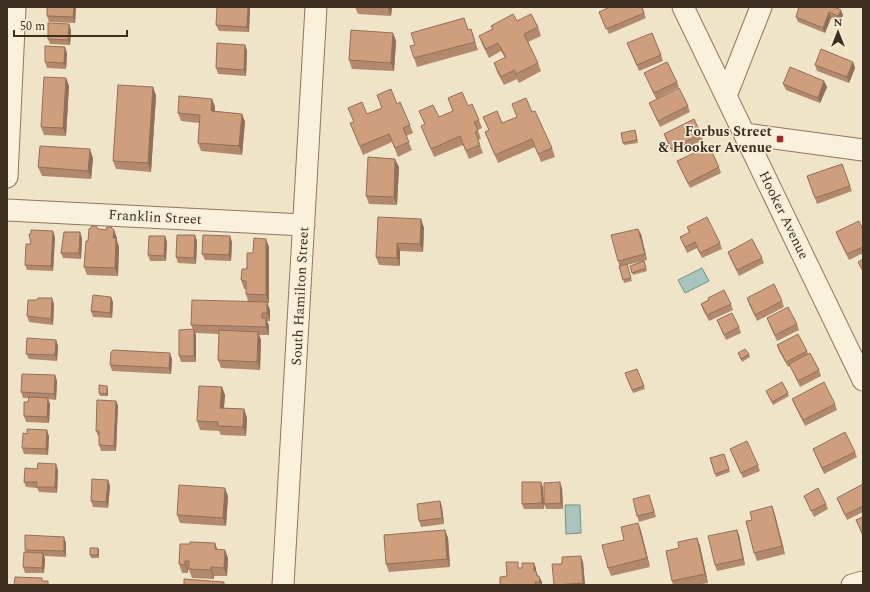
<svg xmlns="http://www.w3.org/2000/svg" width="870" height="592" font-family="Spectral,serif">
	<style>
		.water { fill: #a9c4bc; stroke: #6f938a }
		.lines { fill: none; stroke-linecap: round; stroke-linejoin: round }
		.minor-casing { stroke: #8d765c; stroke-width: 23 }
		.minor { stroke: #faf1dc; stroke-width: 21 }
		.wall { fill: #b2896c }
		.shaded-wall { fill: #916f58 }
		.building { fill: #cf9f7d; stroke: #916f58 }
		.poi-dot { fill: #9e2a2b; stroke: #f7eed8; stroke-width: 1.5 }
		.labels { text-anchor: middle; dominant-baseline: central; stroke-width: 3; stroke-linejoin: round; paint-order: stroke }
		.poi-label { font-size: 14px; font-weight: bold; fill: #3d2e20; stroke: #f7eed8; text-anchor: end }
		.street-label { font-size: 14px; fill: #3d2e20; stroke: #f7eed8 }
	</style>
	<rect width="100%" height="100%" fill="#f0e4c8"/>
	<path class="water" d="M702,268L709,281L685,293L678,280Z
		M565,505H580L581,533L566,534Z"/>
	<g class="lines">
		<defs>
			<path id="minor" d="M683,7L863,380
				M726,96L761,7
				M745,134L863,150
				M7,177L15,7
				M7,210L304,225
				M283,585L316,7
				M852,585L863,582"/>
		</defs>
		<use href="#minor" class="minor-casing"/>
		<use href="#minor" class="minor"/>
	</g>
	<path class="wall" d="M76,7L75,23L49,22L47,16Z
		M355,7H392L391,16L358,14Z
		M642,7L646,18L609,34L599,12Z
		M799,7L843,15L840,22L831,18L825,33L798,22L796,17Z
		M250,9L249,32L219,31L216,25Z
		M517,21L538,27L541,36L528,42L538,63L541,71L519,83L517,79L504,85L497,72L494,63L505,58L501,51L489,58L482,44L479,36L492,29L491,26Z
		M69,24L71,30L70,45L50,44L48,39Z
		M471,29L478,50L417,67L414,58L468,30Z
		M393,33L396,41L394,71L352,69L349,60Z
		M627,43L661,55L663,61L639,71Z
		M245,45L247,51L246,76L218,74L216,68Z
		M67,53L66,69L47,68L45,62Z
		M853,62L855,68L849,83L817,71L815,65Z
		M644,73L677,82L679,87L656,99Z
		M66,78L69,86L66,136L44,135L41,127Z
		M824,81L827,87L820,103L786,90L783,84Z
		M153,87L156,96L151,172L116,169L113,161Z
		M377,95L397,104L410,125L413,133L406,136L412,150L398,157L392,142L363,155L350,123L354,122L348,108L367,114L382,108Z
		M448,98L468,106L479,120L482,128L478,130L481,139L478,140L483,153L469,159L463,145L434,157L421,126L425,125L419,111L439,117L453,111Z
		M212,99L215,107V111L242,114L245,122L242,155L201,151L198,143L199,123L181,121L178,113Z
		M649,103L688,106L690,112L660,127Z
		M512,104L532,112L552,148L555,157L541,162L535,147L498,163L485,132L489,130L483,117L502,123L517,117Z
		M636,133L638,143L624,145L623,143Z
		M664,134H701L703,140L673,154Z
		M93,158L91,179L42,176L38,167Z
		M677,161L719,167L721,173L690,188Z
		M842,164L852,191L817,204L807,176Z
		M399,167L397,205L369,204L366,196Z
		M421,219L424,228L423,252L400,251V266L379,265L376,257Z
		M687,227L720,243L722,249L702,258L697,248L687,253L680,237L689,233Z
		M98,229L114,230L117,238V241L119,247L118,276L87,275L84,267L88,241Z
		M863,230V253L849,260L838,238L836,232Z
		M31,234L55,237L53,271L27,270L25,265L31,244Z
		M641,234L647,260L627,265L632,281L624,283L618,261Z
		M195,235L197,241L196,264L178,263L176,257Z
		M165,236L167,242L166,261H150L148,255Z
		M82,238L81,259L63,258L61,253Z
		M232,242L231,261L205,260L202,254Z
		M269,247V303H267L270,310V321H267L269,326V335H259L261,340L260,370L221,368L218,360L219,334L195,333L196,335V362H181L179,356L193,329L191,325L248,301L246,294V289H244L241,280L253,253Z
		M728,252L762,258L764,263L739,276L730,258Z
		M644,261L647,271L633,275L630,266Z
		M708,298L731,304L733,310L709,321L703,310L701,304L708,300Z
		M747,298L782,301L784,307L757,321L749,304Z
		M37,300L54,304L53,325L29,322L27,316Z
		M113,302L112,318L93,317L91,311Z
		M767,318L797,324L799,330L777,341L769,324Z
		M717,320L739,327L741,333L726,340Z
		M56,340L58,346L57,361L29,359L26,354Z
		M777,345L807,351L808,354L819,370L821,376L800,387L790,366L788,367L779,351Z
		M738,353L749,354L750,357L742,362Z
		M172,359L171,374L112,371L110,365Z
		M637,369L645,389L633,393L625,373Z
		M55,375L57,381L56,400L48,399L50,404L49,423L26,422L24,416L28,402L29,398H23L21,392Z
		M107,386L108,389V396H100L99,393Z
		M222,387L225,395L224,408L244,409L247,418L246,436L221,435L219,431L200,430L197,421Z
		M766,391L788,393L789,396L773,405Z
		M792,399L835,404L837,410L805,426L794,404Z
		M116,401L118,406L116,451H101L99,445V436H98L96,431Z
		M49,436L48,455L24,454L22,448Z
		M730,449L758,465L760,471L743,478Z
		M813,449L855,452L857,457L824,474L815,454Z
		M724,454L730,472L716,477L710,458Z
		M58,470L57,493L39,492L37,488L26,487L24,482Z
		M108,480L110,486L108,508L93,507L91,501Z
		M541,482L543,488L544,509H524L522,504Z
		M863,484V512L847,520L839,503L837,498Z
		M562,488L563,509H546L544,504Z
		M228,496L226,526L180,523L177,515Z
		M804,496L826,504L828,509L814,517Z
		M651,500L656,517L639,522L637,516Z
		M440,501L442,507L444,524L421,527L419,521Z
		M772,506L775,515L785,554L757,561L754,553L752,520Z
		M863,517V537L856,520Z
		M638,523L641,531L650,567L611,576L608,568L624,540Z
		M445,530L448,538L450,567L389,572L386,564Z
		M737,530L739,535L745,565L717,571L715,565Z
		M697,538L700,546L708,583L697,585H673L672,581L679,548Z
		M66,543V557L44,556L45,559L44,573H25L23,567L26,553L25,550Z
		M215,543L217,549L225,550L228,558L227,576H214V579L192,578L189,570H188V573H182L179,564L190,544Z
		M98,548L99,551V558H91L90,555Z
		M583,562L585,585H554Z
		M520,568H536V571L538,576H539L542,582V585H500L507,576Z"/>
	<path class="shaded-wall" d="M74,7H76L75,23L73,17Z
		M248,7H250V9L249,32L247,27Z
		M388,7H392L391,16L388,8Z
		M841,10L843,15L840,22L838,16Z
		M829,12L831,18L825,33L823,28Z
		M69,24L71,30L70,45L68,40Z
		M393,33L396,41L394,71L391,63Z
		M245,45L247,51L246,76L244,70Z
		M65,47L67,53L66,69L64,63Z
		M853,62L855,68L849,83L847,77Z
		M66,78L69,86L66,136L63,128Z
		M824,81L827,87L820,103L818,98Z
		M153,87L156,96L151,172L148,163Z
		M212,99L215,107L214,119L211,111Z
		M242,114L245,122L242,155L239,146Z
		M90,149L93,158L91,179L88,171Z
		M395,159L399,167L397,205L394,197Z
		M421,219L424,228L423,252L420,244Z
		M638,229L641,234L647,260L645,254Z
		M114,230L117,238V241L119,247L118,276L115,268L113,238Z
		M53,231L55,237L53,271L51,266Z
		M80,232L82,238L81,259L79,253Z
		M195,235L197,241L196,264L194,258Z
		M165,236L167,242L166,261L164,256Z
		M230,236L232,242L231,261L229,255Z
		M266,239L269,247V303L266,295Z
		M397,243L400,251V266L397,258Z
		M111,297L113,302L112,318L110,313Z
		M52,298L54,304L53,325L51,319Z
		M267,302L270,310V321L267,313Z
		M266,318L269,326V335L266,327Z
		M194,329L196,335V362L194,356Z
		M258,332L261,340L260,370L257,362Z
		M56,340L58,346L57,361L55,355Z
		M170,353L172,359L171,374L169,368Z
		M55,375L57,381L56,400L54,394Z
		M107,386L108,389V396L107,394Z
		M222,387L225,395L223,417L220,408Z
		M48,398L50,404L49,423L47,417Z
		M116,401L118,406L116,451L114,446Z
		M244,409L247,418L246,436L243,427Z
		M47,430L49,436L48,455L46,449Z
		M56,464L58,470L57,493L55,487Z
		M108,480L110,486L108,508L106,502Z
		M541,482L543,488L544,509L542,503Z
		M560,482L562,488L563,509L561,503Z
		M225,488L228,496L226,526L223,518Z
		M440,501L442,507L444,524L442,518Z
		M772,506L775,515L785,554L782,546Z
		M638,523L641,531L650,567L647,558Z
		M445,530L448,538L450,567L447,559Z
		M737,530L739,535L745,565L743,559Z
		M64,537L66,543V557L64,551Z
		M697,538L700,546L708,583L705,574Z
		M215,543L218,552L215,549Z
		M98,548L99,551V558L98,555Z
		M225,550L228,558L227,576L224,568Z
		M43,553L45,559L44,573L42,568Z
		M581,556L583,562L585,585H583V583Z
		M185,561L188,570V573L185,565Z
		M534,563L536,568V577L534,571Z
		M211,567L214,576V579L211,570Z
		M539,576L542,582V585H541L540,582Z"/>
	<path class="building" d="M47,7H74L73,17L47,16Z
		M217,7H248L247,27L216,25Z
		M610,7H642L644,13L606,29L599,12Z
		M799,7H834L841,10L838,16L829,12L823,28L796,17Z
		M513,14L517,21L531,14L538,27L524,34L538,63L516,74L514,70L501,77L494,63L506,57L498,43L486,49L479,36L493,29L491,26Z
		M464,18L468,30L471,29L475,42L414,58L410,46L415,45L411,33Z
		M48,23L69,24L68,40L48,39Z
		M351,30L393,33L391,63L349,60Z
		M652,33L661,55L637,65L627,43Z
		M217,43L245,45L244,70L216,68Z
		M45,46L65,47L64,63L45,62Z
		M821,49L853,62L847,77L815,65Z
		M667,62L677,82L654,93L644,73Z
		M790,67L824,81L818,98L783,84Z
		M44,77L66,78L63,128L41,127Z
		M118,85L153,87L148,163L113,161Z
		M679,88L688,106L658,121L649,103Z
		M391,89L397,104L400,102L410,125L403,128L409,142L395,148L389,134L360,146L350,123L354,122L348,108L362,102L367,114L382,108L377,95Z
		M462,92L468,106L472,104L479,120L474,122L478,130L475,132L480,145L466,151L460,136L431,149L421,126L425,124L419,111L433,105L439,117L453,111L448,98Z
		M179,96L212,99L211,111L242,114L239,146L198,143L200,115L178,113Z
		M526,98L532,112L535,111L552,148L538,154L532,139L495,155L485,132L489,130L483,117L497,111L502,123L517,117L512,104Z
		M694,119L701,134L671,149L664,134Z
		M635,130L637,140L623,143L621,133Z
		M40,146L90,149L88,171L38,167Z
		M709,146L719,167L688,183L677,161Z
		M368,157L395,159L394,197L366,196Z
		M842,164L850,186L815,198L807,176Z
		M378,217L421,219L420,244L397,243V258L376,257Z
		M707,217L720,243L700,253L695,242L685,247L680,237L690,232L687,227Z
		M859,221L863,230V247L847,254L836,232Z
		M92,226H96L98,229L106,230L107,227H111L114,230L113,238H116L115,268L84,267L86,241H88L89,229Z
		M638,229L645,254L618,261L611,235Z
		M31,230L53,231L51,266L25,265L26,244H31L29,234H31Z
		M64,232H80L79,253H61Z
		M177,235H195L194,258L176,257Z
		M203,235L230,236L229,255L202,254Z
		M149,236H165L164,256L148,255Z
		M254,238L266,239V295L246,294V281L241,280L242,269H247V253H253Z
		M752,239L762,258L737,270L728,252Z
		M863,259V271L858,262Z
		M644,261L646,268L632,273L630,266Z
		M627,264L631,278L623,280L619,266Z
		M774,284L782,301L755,315L747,298Z
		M724,290L731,304L707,315L701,304L709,300L708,298Z
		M93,295L111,297L110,313L91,311Z
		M38,298H52L51,319L27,316L28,300H37Z
		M192,300L267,302V313H262V318H266V327L191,325Z
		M788,307L797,324L775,335L767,318Z
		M732,313L739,327L724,335L717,320Z
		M194,329V356H179V330Z
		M219,330L258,332L257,362L218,360Z
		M798,334L807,351L786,362L777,345Z
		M27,338L56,340L55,355L26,354Z
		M745,349L749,354L741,359L738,353Z
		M113,350L170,353L169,368L110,365L111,352Z
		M810,353L819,370L798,381L789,364Z
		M637,369L644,386L632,390L625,373Z
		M22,374L55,375L54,394L21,392Z
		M782,382L788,393L772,402L766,391Z
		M824,382L835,404L803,420L792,399Z
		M99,385L107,386V394L99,393Z
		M199,386L222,387L220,408L244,409L243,427L218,426V422L197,421Z
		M29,397L48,398L47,417L24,416V402H28Z
		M97,400L116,401L114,446L99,445V431H96Z
		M27,429L47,430L46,449L22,448L23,433L27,434Z
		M845,432L855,452L822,468L813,449Z
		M747,441L758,465L741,473L730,449Z
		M724,454L729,469L715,474L710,458Z
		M38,463L56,464L55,487H36L37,482H24L25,468L37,469Z
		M92,479L108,480L106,502L91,501Z
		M522,482H541L542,503L522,504Z
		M560,482L561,503L544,504V483Z
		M863,484V506L845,515L837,498Z
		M179,485L225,488L223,518L177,515Z
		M818,488L826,504L811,511L804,496Z
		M649,495L654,512L637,516L633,499Z
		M440,501L442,518L419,521L417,504Z
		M772,506L782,546L754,553L746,521L752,520L750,512Z
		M863,517V535L856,520Z
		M638,523L647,558L608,568L602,545L624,540L621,527Z
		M445,530L447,559L386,564L384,535Z
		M737,530L743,559L715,565L708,536Z
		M25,535L64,537V551L25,550Z
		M697,538L705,574L672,581L666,551L679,548L678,542Z
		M190,542L215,543V549L225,550L224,568L211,567V570L189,569V561H185V565L179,564L180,544H190Z
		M90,548H98V555H90Z
		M24,552L43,553L42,568L23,567Z
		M581,556L583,583L554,585L552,564H562V557Z
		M506,562H518V568H522V563H534V571H536L537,576H539L540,582H535L536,585H500V577L507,576Z
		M15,577L42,578V581H48V585H14Z
		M184,579L224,582V585H184Z"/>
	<rect class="poi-dot" x="776" y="135" width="8" height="8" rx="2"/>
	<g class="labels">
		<g class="poi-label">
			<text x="772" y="131">Forbus Street<tspan x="772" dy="16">&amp; Hooker Avenue</tspan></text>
		</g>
		<g class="street-label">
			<text transform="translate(784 215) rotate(64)">Hooker Avenue</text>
			<text transform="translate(155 217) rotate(3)">Franklin Street</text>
			<text transform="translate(300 296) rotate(-87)">South Hamilton Street</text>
		</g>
	</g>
	<rect width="870" height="592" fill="none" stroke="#3d2e20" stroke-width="16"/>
	<g transform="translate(838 32)" stroke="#f7eed8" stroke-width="3" paint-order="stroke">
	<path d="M0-3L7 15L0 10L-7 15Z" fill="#3d2e20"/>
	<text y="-6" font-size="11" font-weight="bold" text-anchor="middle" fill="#3d2e20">N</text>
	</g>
	<path d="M14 30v6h113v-6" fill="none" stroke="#3d2e20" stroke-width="2"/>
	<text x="20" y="30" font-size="12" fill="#3d2e20" stroke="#f7eed8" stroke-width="3" paint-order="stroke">50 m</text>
</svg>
